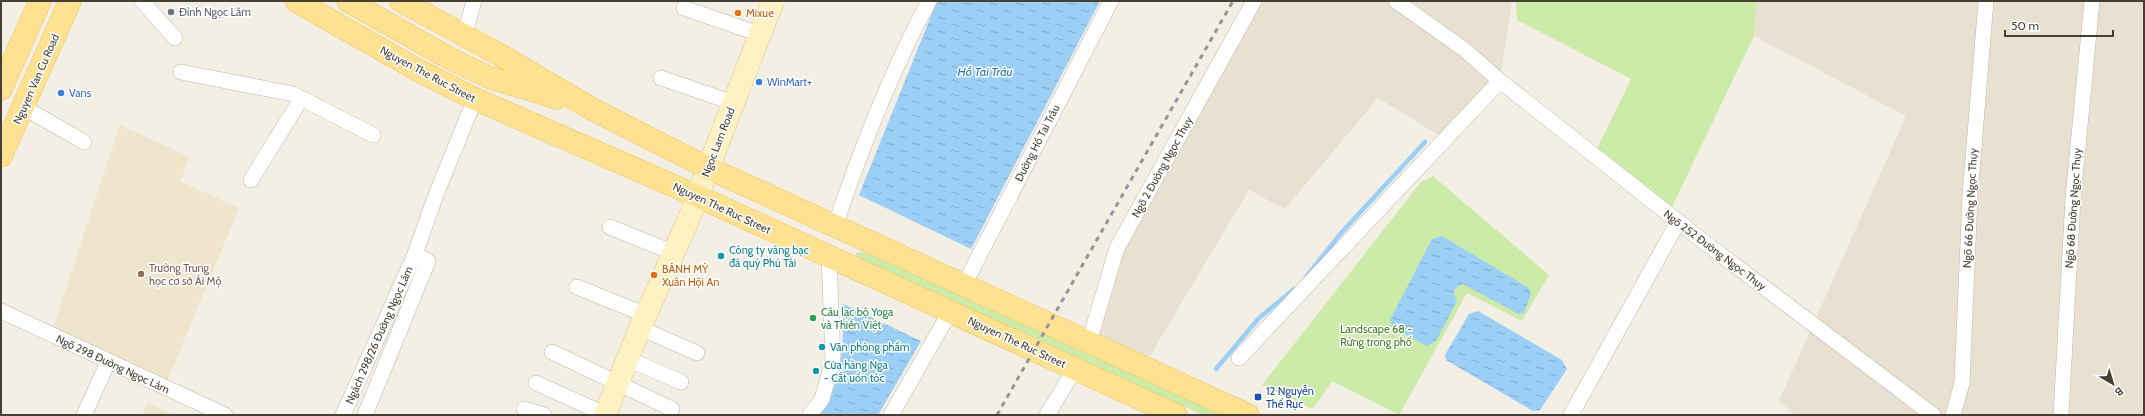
<svg xmlns="http://www.w3.org/2000/svg" width="2145" height="416" font-family="Cabin,sans-serif">
	<style>
		.residential { fill: #e8e1d2 }
		.education { fill: #eee5cc }
		.green { fill: #cceba9 }
		.water { fill: url(#water-ripples) }
		.lines { fill: none; stroke-linecap: round; stroke-linejoin: round }
		.stream { stroke: #9bcff6; stroke-width: 4.5 }
		.street-casing { stroke: #c0b7a6; stroke-width: 16 }
		.secondary-casing { stroke: #d7c690; stroke-width: 23 }
		.primary-casing { stroke: #edc358; stroke-width: 23 }
		.street { stroke: #fff; stroke-width: 15 }
		.secondary { stroke: #fff2c2; stroke-width: 22 }
		.primary { stroke: #ffe291; stroke-width: 22 }
		.rail { stroke: #959595; stroke-width: 3; stroke-dasharray: 5 5; stroke-linecap: butt }
		.worship-dot { fill: #6b7280; stroke: #fff; stroke-width: 1.5 }
		.food-dot { fill: #e8710a; stroke: #fff; stroke-width: 1.5 }
		.shop-dot { fill: #3f7fe0; stroke: #fff; stroke-width: 1.5 }
		.culture-dot { fill: #0f9aa8; stroke: #fff; stroke-width: 1.5 }
		.education-dot { fill: #8d6e63; stroke: #fff; stroke-width: 1.5 }
		.leisure-dot { fill: #2e9e5b; stroke: #fff; stroke-width: 1.5 }
		.transit-dot { fill: #1a4fb4; stroke: #fff; stroke-width: 1.5 }
		.labels { text-anchor: middle; dominant-baseline: central; stroke-width: 3; stroke-linejoin: round; paint-order: stroke }
		.worship-label { font-size: 11px; fill: #5b616d; stroke: #fff; text-anchor: start }
		.food-label { font-size: 11px; fill: #c56008; stroke: #fff; text-anchor: start }
		.street-label { font-size: 11px; fill: #463f33; stroke: #fff }
		.shop-label { font-size: 11px; fill: #366cbe; stroke: #fff; text-anchor: start }
		.culture-label { font-size: 11px; fill: #0d838f; stroke: #fff; text-anchor: start }
		.education-label { font-size: 11px; fill: #785e54; stroke: #fff; text-anchor: start }
		.leisure-label { font-size: 11px; fill: #27864d; stroke: #fff; text-anchor: start }
		.park-label { font-size: 11px; fill: #427c22; stroke: #fff }
		.transit-label { font-size: 11px; fill: #164399; stroke: #fff; text-anchor: start }
		.water-label { font-size: 12px; font-style: italic; fill: #2478ba; stroke: #fff }
	</style>
	<defs>
		<pattern id="water-ripples" width="26" height="14" patternUnits="userSpaceOnUse"><rect width="26" height="14" fill="#9bcff6"/><path d="M2 4q2-2 4 0t4 0M15 11q2-2 4 0t4 0" fill="none" stroke="#80a9c8"/></pattern>
	</defs>
	<rect width="100%" height="100%" fill="#f4efe4"/>
	<path class="residential" d="M1253,1H1512L1500,81L1445,139L1378,98L1285,209L1249,190L1150,356L1089,342L1117,248Z
		M1757,1H2144V415H1796L1779,401L1906,116L1754,36Z"/>
	<path class="education" d="M120,125L190,157L180,181L239,208L164,389L49,340Z
		M147,403L175,415H142Z"/>
	<path class="green" d="M1516,1H1757L1754,36L1671,209L1596,151L1631,79L1517,20Z
		M1433,176L1549,275L1522,321L1467,293L1399,415L1332,381L1313,409L1262,385L1421,182Z
		M864,252L1222,415H1203L855,256L856,253Z"/>
	<path class="water" d="M937,1H1100L971,249L859,195Z
		M1442,236L1529,288L1531,294L1524,313L1519,314L1463,284L1455,288L1454,295L1457,301L1436,341L1427,346L1392,327L1390,320L1432,239Z
		M843,304L921,341L878,415H817C845,382 843,346 843,304Z
		M1478,311L1562,360L1567,369L1540,410L1533,411L1446,360L1445,355L1469,314Z"/>
	<g class="lines">
		<path class="stream" d="M1306,277L1342,232L1425,142
			M1216,369L1259,318L1294,289"/>
		<defs>
			<path id="street" d="M142,1L175,38
				M1396,1L1465,50L1500,81L1708,245L1933,415
				M684,8L759,34
				M464,37L474,1
				M181,72L293,94L373,135
				M661,78L734,103
				M23,107L84,142
				M251,180L301,99
				M835,226C861,149 890,73 929,1
				M610,227L674,253
				M964,285L1111,1
				M577,287L646,315
				M1,311L225,415
				M640,328L697,353
				M1089,342L1117,248L1254,1
				M552,352L672,409
				M1239,358L1500,81
				M628,359L681,382
				M536,383L605,414
				M524,409L544,415
				M84,415L108,362
				M343,415L415,254L437,192L475,99
				M365,415L428,261L415,254
				M810,415L822,399L833,360L829,256
				M891,415L950,312
				M1047,415L1075,369
				M1571,415L1678,222
				M1953,415L1962,383L1970,195L1986,1
				M2061,415L2073,198L2092,1"/>
			<path id="secondary" d="M605,415L640,328L687,223L773,1"/>
			<path id="primary" d="M296,1L414,68L475,99L697,196L1176,415
				M348,1L447,57L488,77L557,98
				M401,1L500,55L592,109L708,168L1248,415
				M1,89L40,1
				M1,156L70,1"/>
		</defs>
		<use href="#street" class="street-casing"/>
		<use href="#secondary" class="secondary-casing"/>
		<use href="#primary" class="primary-casing"/>
		<use href="#street" class="street"/>
		<use href="#secondary" class="secondary"/>
		<use href="#primary" class="primary"/>
		<path class="rail" d="M997,415L1233,1"/>
	</g>
	<circle class="worship-dot" cx="171" cy="12" r="4"/>
	<g class="food-dot">
		<circle cx="738" cy="13" r="4"/>
		<circle cx="654" cy="275" r="4"/>
	</g>
	<g class="shop-dot">
		<circle cx="759" cy="82" r="4"/>
		<circle cx="61" cy="93" r="4"/>
	</g>
	<g class="culture-dot">
		<circle cx="721" cy="256" r="4"/>
		<circle cx="822" cy="347" r="4"/>
		<circle cx="816" cy="371" r="4"/>
	</g>
	<circle class="education-dot" cx="141" cy="274" r="4"/>
	<circle class="leisure-dot" cx="813" cy="318" r="4"/>
	<rect class="transit-dot" x="1254" y="393" width="8" height="8" rx="2"/>
	<g class="labels">
		<g class="worship-label">
			<text x="179" y="12">Đình Ngọc Lâm</text>
		</g>
		<g class="food-label">
			<text x="746" y="13">Mixue</text>
			<text x="662" y="269">BÁNH MỲ<tspan x="662" dy="13">Xuân Hội An</tspan></text>
		</g>
		<g class="street-label">
			<text transform="translate(428 74) rotate(28)">Nguyen The Ruc Street</text>
			<text transform="translate(36 79) rotate(-66)">Nguyen Van Cu Road</text>
			<text transform="translate(718 142) rotate(-69)">Ngoc Lam Road</text>
			<text transform="translate(1037 143) rotate(-63)">Đường Hồ Tai Trâu</text>
			<text transform="translate(1162 167) rotate(-61)">Ngõ 2 Đường Ngọc Thụy</text>
			<text transform="translate(722 208) rotate(25)">Nguyen The Ruc Street</text>
			<text transform="translate(1970 208) rotate(-87)">Ngõ 66 Đường Ngọc Thụy</text>
			<text transform="translate(2073 208) rotate(-86)">Ngõ 68 Đường Ngọc Thụy</text>
			<text transform="translate(1715 250) rotate(37)">Ngõ 252 Đường Ngọc Thụy</text>
			<text transform="translate(379 335) rotate(-66)">Ngách 298/26 Đường Ngọc Lâm</text>
			<text transform="translate(1017 342) rotate(25)">Nguyen The Ruc Street</text>
			<text transform="translate(113 364) rotate(25)">Ngõ 298 Đường Ngọc Lâm</text>
		</g>
		<g class="shop-label">
			<text x="767" y="82">WinMart+</text>
			<text x="69" y="93">Vans</text>
		</g>
		<g class="culture-label">
			<text x="729" y="250">Công ty vàng bạc<tspan x="729" dy="13">đá quý Phú Tài</tspan></text>
			<text x="830" y="347">Văn phòng phẩm</text>
			<text x="824" y="365">Cửa hàng Nga<tspan x="824" dy="13">- Cắt uốn tóc</tspan></text>
		</g>
		<g class="education-label">
			<text x="149" y="268">Trường Trung<tspan x="149" dy="13">học cơ sở Ái Mộ</tspan></text>
		</g>
		<g class="leisure-label">
			<text x="821" y="312">Câu lạc bộ Yoga<tspan x="821" dy="13">và Thiền Việt</tspan></text>
		</g>
		<g class="park-label">
			<text x="1376" y="329">Landscape 68 -<tspan x="1376" dy="13">Rừng trong phố</tspan></text>
		</g>
		<g class="transit-label">
			<text x="1266" y="391">12 Nguyễn<tspan x="1266" dy="13">Thế Rục</tspan></text>
		</g>
		<g class="water-label">
			<text x="985" y="71">Hồ Tai Trâu</text>
		</g>
	</g>
	<rect width="2145" height="416" fill="none" stroke="#463f33" stroke-width="4"/>
	<g transform="translate(2113 384) rotate(142)" stroke="#ffffff" stroke-width="3" paint-order="stroke">
	<path d="M0-3L7 15L0 10L-7 15Z" fill="#463f33"/>
	<text y="-6" font-size="11" font-weight="bold" text-anchor="middle" fill="#463f33">B</text>
	</g>
	<path d="M2005 30v6h108v-6" fill="none" stroke="#463f33" stroke-width="2"/>
	<text x="2011" y="30" font-size="12" fill="#463f33" stroke="#ffffff" stroke-width="3" paint-order="stroke">50 m</text>
</svg>
